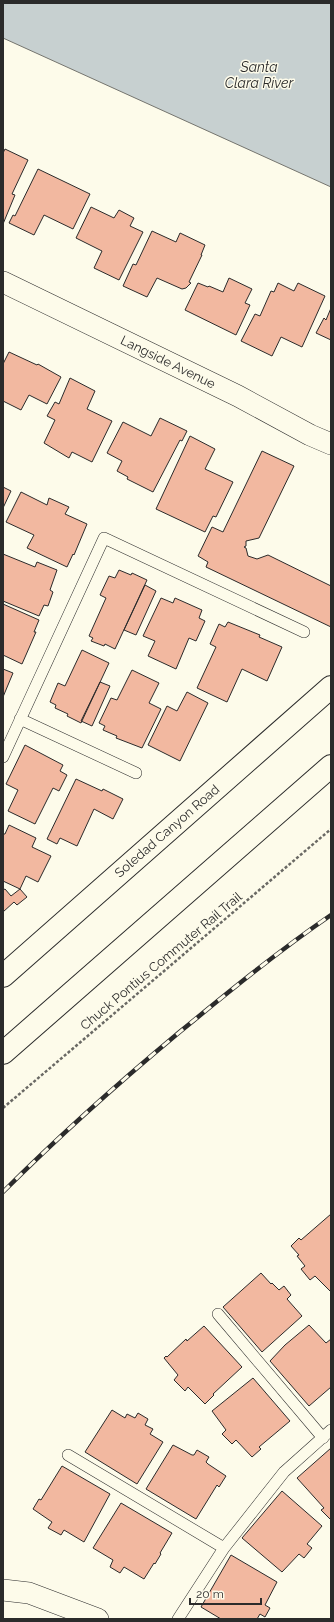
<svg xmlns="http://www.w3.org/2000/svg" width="334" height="1622" font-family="Raleway,sans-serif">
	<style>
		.water { fill: #c7d0d0; stroke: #74746e }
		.building { fill: #f2b8a0; stroke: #2b2b2b }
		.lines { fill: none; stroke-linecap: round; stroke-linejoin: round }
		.lane-casing { stroke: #2b2b2b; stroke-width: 12 }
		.street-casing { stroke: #2b2b2b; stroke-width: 22 }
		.primary-casing { stroke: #2b2b2b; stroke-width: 24 }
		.path { stroke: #6a6964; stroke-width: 2.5; stroke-dasharray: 3 2; stroke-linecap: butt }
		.lane { stroke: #fdfbea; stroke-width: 11 }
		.street { stroke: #fdfbea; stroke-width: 21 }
		.primary { stroke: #fdfbea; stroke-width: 22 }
		.rail-casing { stroke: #2b2b2b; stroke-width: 4.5 }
		.rail { stroke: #fdfbea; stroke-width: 3; stroke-dasharray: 9; stroke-linecap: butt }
		.labels { text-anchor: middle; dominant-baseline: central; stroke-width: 3; stroke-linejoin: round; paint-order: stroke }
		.street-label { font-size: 13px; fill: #2b2b2b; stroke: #fdfbea }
		.water-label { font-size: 14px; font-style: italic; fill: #2b2b2b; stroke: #fdfbea }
	</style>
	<rect width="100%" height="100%" fill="#fdfbea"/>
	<path class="water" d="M3,3H331V187L3,38Z"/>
	<path class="building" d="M5,149L28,160L12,194L15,195L3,224V153Z
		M38,169L90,194L73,229L44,215L34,235L9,223L13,215L15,216Z
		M91,207L114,218L119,210L134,218L130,226L143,232L119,280L94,268L102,251L76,238Z
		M152,231L176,242L180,233L205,245L201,255H202L189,282L191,283L186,288L182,289L157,278L147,297L123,286L133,264L136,265Z
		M229,278L252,289L245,303L250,305L236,335L185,310L198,283L208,287L209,286L223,292Z
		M278,283L294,291L298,283L325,296L302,347L281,337L272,356L241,341L255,314L260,316L271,291L274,292Z
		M331,308V340L316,333L324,318L326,320Z
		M9,352L37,365L38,364L61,377L47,404L29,395L21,410L3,401V364Z
		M70,378L95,391L87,409L112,421L92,462L72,452L69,458L44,443L55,420L47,416L55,402L59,404Z
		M160,418L187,431L182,441L180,440L153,492L127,479L128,477L117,471L122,461L107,453L123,422L151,436Z
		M190,436L215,449L205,469L233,482L216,517L213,516L205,532L156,509Z
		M262,451L294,466L259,538L246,541V546L244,547L246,548L248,556L257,559L268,555L331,586V627L206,567L208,562L198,556L212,527L223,532Z
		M3,487L11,491L3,508Z
		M21,492L47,505L49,498L69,507L65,514L87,524L74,555L73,554L67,567L27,548L34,535L6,522Z
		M3,554L35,567L37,562L57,570L50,590L53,592L48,606L44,605L39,616L3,601Z
		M119,570L131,575L132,573L147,580L115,649L105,644L104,646L91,641L93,638L89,636L106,598L100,595L109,576L115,578Z
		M145,585L156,591L136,635L124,630Z
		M161,598L173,603L175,598L202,610L199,618L205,621L196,641L189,638L176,669L148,656L155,641L143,636Z
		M3,604L39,620L34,632H36L22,664L3,655Z
		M228,622L260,635L259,637L282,647L267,681L242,669L227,702L197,688L216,647L210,644L219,624L225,627Z
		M82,650L109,663L81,723L67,716L68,714L55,708L56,705L50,702L58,683L65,686Z
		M3,669L13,673L3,697Z
		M132,670L159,683L149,703L161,709L142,748L116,738L117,736L103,730L105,726L99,723L111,698L117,700Z
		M100,682L110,686L92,726L81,721Z
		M187,692L208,703L180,761L148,745L167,706L177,711Z
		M25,745L63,765L60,771L67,775L59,791L53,788L35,824L8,811L18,790L6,784Z
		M76,779L102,791L103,789L123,799L113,819L94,809L77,846L60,838L57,844L47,839Z
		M9,825L36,838L32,847L51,856L38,882L26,876L20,889L3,881V834H5Z
		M5,889L11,896L20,889L27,897L17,905L14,902L3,912V890Z
		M331,1214V1292L315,1276L310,1280L301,1269L305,1266L297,1256L299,1255L291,1246L299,1238L301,1240Z
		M261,1273L271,1284L272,1283L279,1290L284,1286L291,1295L287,1299L302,1316L262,1352L223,1307Z
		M309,1325L326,1343L331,1339V1387L309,1406L270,1361L285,1345Z
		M204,1326L242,1367L213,1394L214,1395L205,1404L188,1387L185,1391L174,1380L178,1375L164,1358L166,1356L167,1357L186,1339L187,1341Z
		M253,1378L290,1421L259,1447L261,1449L252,1457L236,1440L232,1444L222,1434L226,1430L212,1411Z
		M112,1410L125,1418L127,1414L135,1418L138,1413L148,1419L145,1425L153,1429L150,1434L163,1442L137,1484L85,1452Z
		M173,1445L192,1455H194L197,1450L209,1457L206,1462L208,1464L226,1476L219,1487L217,1485L196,1519L146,1489Z
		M331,1448V1517L330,1519L321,1510L324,1508L297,1478Z
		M62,1466L110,1494L84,1542L64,1530L61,1535L48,1528L52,1522L33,1509L39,1499L41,1500Z
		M282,1491L322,1526L307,1544L312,1548L304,1558L299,1554L282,1572L242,1538Z
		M121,1503L172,1533L160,1553L161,1554L155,1564L154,1563L144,1579L124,1567L120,1573L110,1567L113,1560L93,1548Z
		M231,1555L277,1582L265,1605L270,1608L265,1617L260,1614L257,1619H221L201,1607Z"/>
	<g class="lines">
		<defs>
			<path id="lane" d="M20,719L136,773
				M3,757L104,538L304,632
				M218,1314L323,1438
				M68,1455L224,1548
				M178,1619L224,1548L284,1472L331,1430"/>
			<path id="street" d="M3,282L238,396L310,435L331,444
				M3,1590L29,1593L98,1619"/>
			<path id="primary" d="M3,976L331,687
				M3,1053L331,766"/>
		</defs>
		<use href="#lane" class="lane-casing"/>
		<use href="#street" class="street-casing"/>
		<use href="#primary" class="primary-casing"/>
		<path class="path" d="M3,1108L331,829"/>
		<use href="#lane" class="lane"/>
		<use href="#street" class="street"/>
		<use href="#primary" class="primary"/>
		<defs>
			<path id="rail" d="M3,1192C58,1137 116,1085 176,1035C226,994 277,952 331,915"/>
		</defs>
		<use href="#rail" class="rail-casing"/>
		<use href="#rail" class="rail"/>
	</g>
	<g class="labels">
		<g class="street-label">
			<text transform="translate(168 362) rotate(26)">Langside Avenue</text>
			<text transform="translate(167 831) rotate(-41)">Soledad Canyon Road</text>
			<text transform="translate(161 961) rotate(-40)">Chuck Pontius Commuter Rail Trail</text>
		</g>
		<g class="water-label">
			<text x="259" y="67">Santa<tspan x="259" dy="16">Clara River</tspan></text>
		</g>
	</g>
	<rect width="334" height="1622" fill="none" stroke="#2b2b2b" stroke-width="8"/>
	<path d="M190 1598v6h71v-6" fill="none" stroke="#2b2b2b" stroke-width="2"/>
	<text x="196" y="1598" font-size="12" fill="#2b2b2b" stroke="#fdfbea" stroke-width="3" paint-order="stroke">20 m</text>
</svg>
